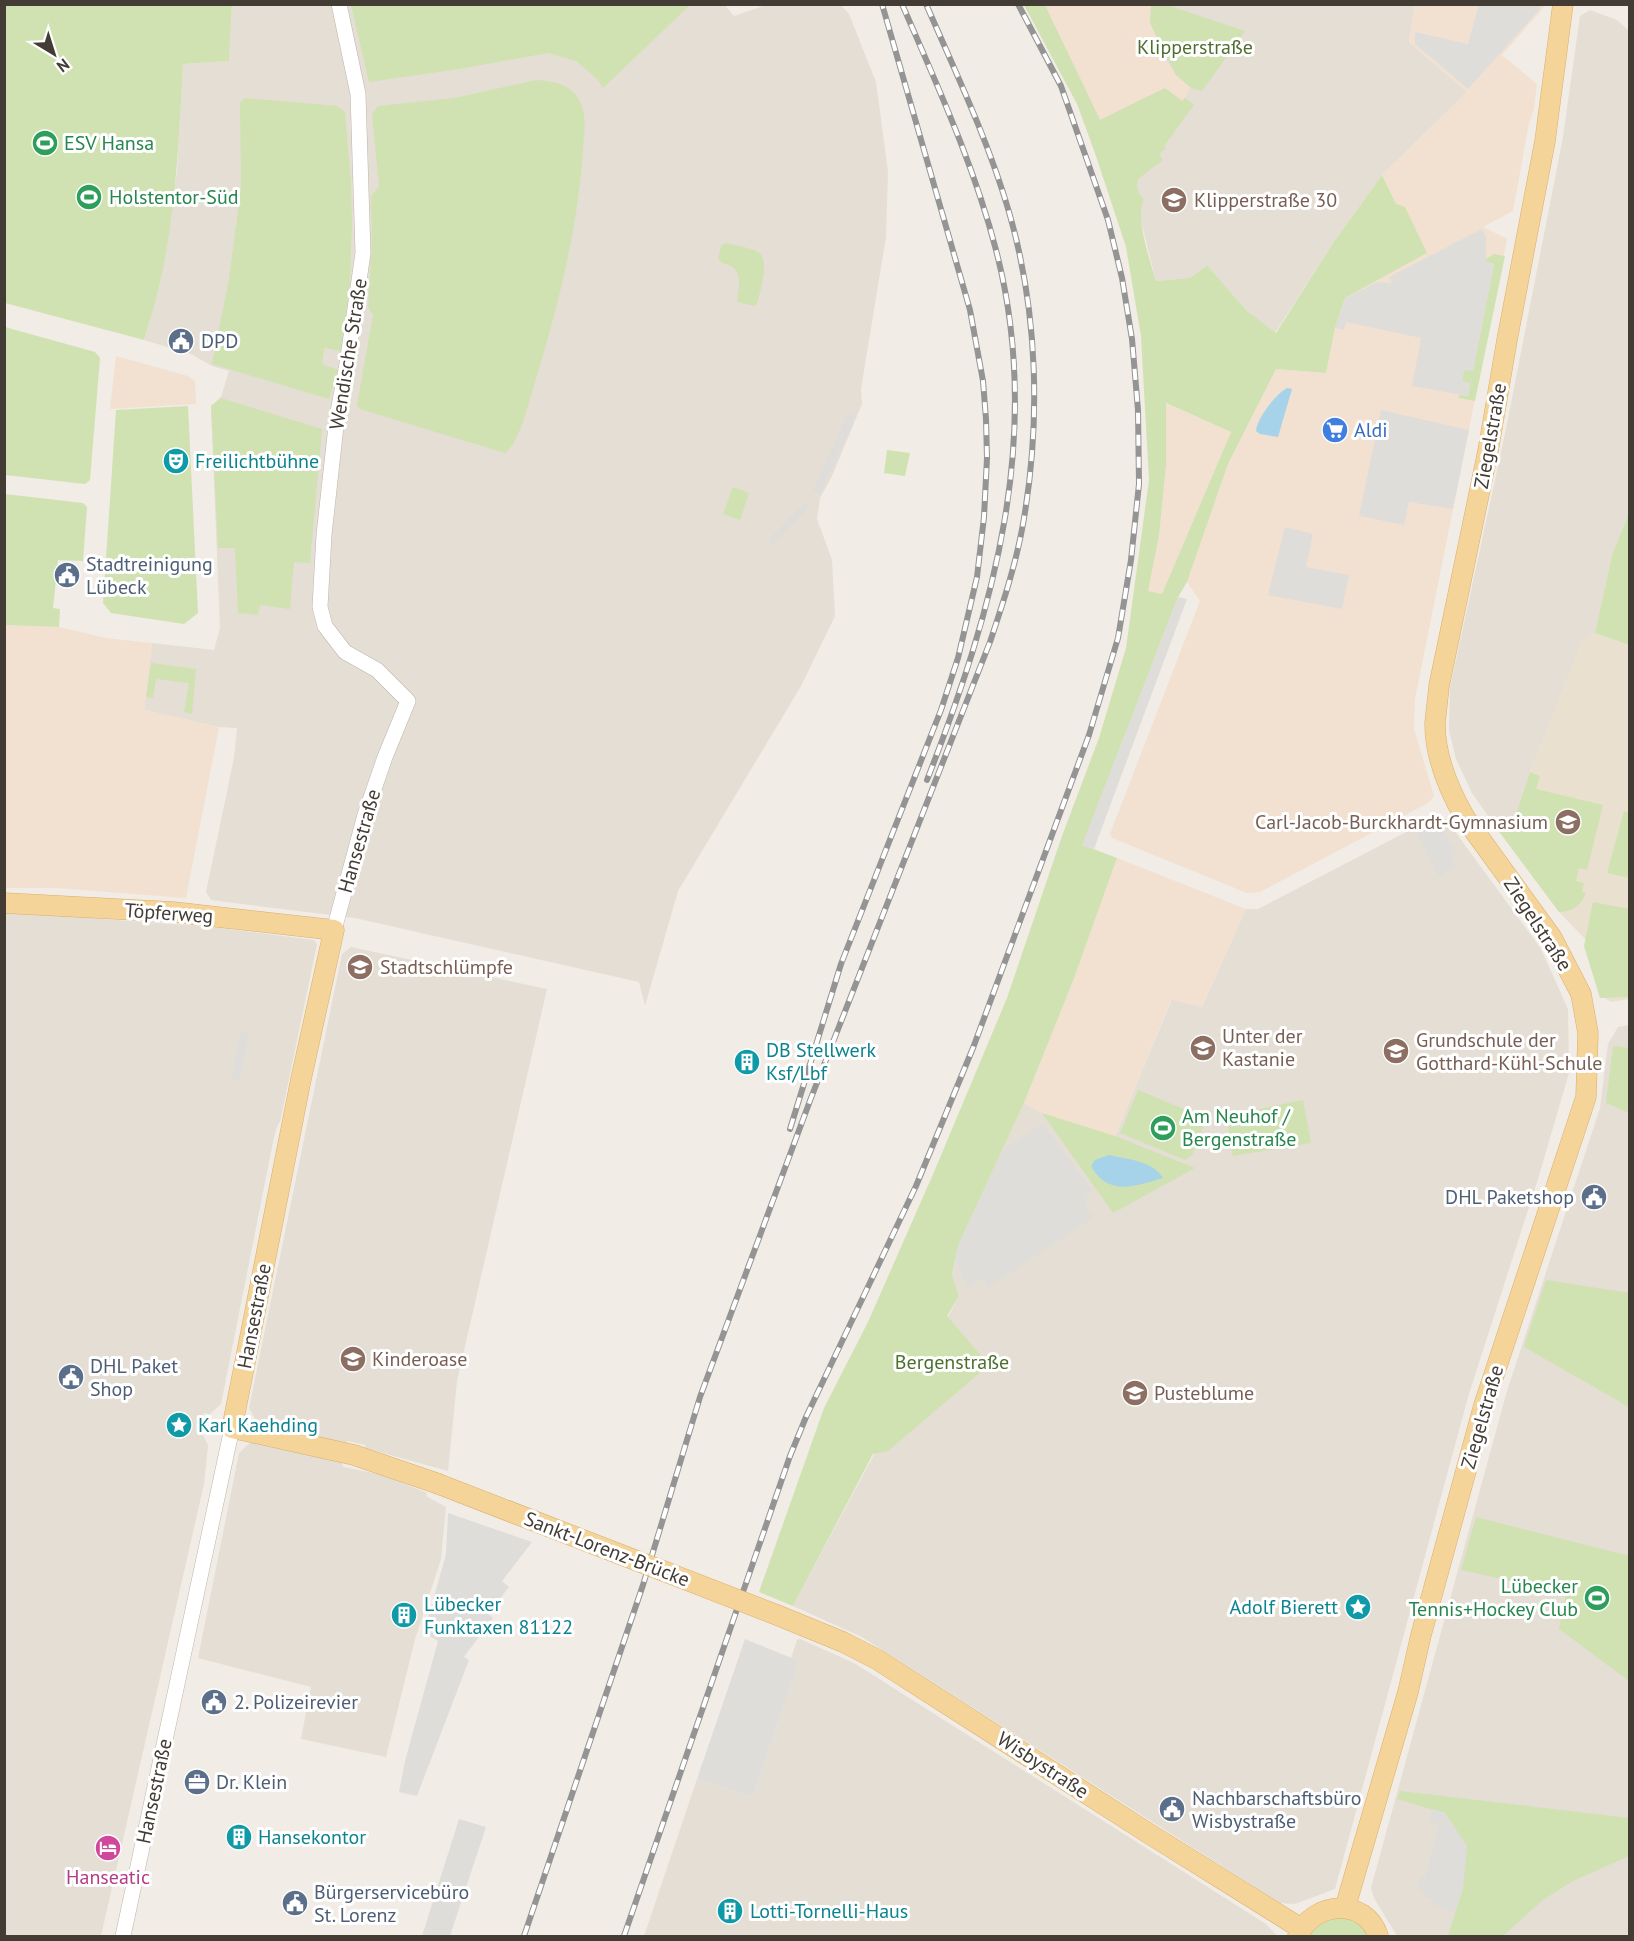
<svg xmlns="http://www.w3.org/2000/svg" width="1634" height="1941" font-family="'PT Sans',sans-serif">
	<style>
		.residential { fill: #e4ded4 }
		.commercial { fill: #f2e1d1 }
		.education { fill: #e9e0d0 }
		.green { fill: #d0e2b1; fill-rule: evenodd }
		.parking { fill: #dfddda }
		.water { fill: #a6d3e9 }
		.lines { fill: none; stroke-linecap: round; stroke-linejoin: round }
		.minor-casing { stroke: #beb6ac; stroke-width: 16 }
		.major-casing { stroke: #d9af6b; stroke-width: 21 }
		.minor { stroke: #fff; stroke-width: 15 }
		.major { stroke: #f5d49a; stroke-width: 20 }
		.rail-casing { stroke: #949494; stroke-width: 6 }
		.rail { stroke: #fff; stroke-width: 4; stroke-dasharray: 11; stroke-linecap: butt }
		.major-bridge-casing { stroke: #d9af6b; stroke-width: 21; stroke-linecap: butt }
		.major-bridge { stroke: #f5d49a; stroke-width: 20 }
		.labels { text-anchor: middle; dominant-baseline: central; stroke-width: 6; stroke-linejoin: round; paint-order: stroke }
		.park-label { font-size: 20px; fill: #4c6f2e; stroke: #fff }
		.leisure-label { font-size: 20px; fill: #27864d; stroke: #fff; text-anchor: start }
		.education-label { font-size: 20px; fill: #785e54; stroke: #fff; text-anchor: start }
		.service-label { font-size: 20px; fill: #4e5e75; stroke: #fff; text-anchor: start }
		.street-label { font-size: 20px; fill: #433c35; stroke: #fff }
		.shop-label { font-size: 20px; fill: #366cbe; stroke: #fff; text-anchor: start }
		.culture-label { font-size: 20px; fill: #0d838f; stroke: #fff; text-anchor: start }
		.hotel-label { font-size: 20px; fill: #b23c85; stroke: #fff }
	</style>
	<rect width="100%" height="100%" fill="#f1ece5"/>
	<path class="residential" d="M724,4L734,16L766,5L840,4L849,14L876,82L888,172L886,237L861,389L862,404L832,476L820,498L817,519L832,560L835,616L801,686L678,891L645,1006L639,982L355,918L211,900L206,892L234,758L237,728L219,727L144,710L152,643L214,650L220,628L211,406L221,397L229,371L212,366L191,354L144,340L159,288L170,223L177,172L183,64L229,61L232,5Z
		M1045,5H1415L1409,42L1467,92L1382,175L1333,243L1275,333L1246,310L1207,265L1190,278L1156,281L1142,225L1061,37Z
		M1590,10L1617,20L1629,31V513L1612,555L1595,633L1582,642L1530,772L1516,814L1498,830L1472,793L1456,759L1449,730L1450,688L1506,429L1563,137L1580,16Z
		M1439,815L1445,818L1541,949L1568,1009L1569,1073L1538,1179L1468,1397L1335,1889L1295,1904L1280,1903L862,1637L793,1606L959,1296L952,1275L958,1246L1024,1103L1042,1113L1115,1136L1172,999L1202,1007L1246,909H1258Z
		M5,911L50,913L100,919L204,926L314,940L317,944L280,1122L278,1124L274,1137L221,1404L210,1414L204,1413L201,1431L208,1445L204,1484L101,1936H5Z
		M351,947L547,989L457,1381L448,1471L365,1448V1445L348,1441L345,1443L256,1421L249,1408L342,954Z
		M1629,1025V1936H1397L1374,1898L1371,1888L1507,1391L1600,1108L1608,1044L1618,1027Z
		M251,1442L342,1462L343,1467L383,1475L427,1493L426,1496L446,1507L441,1559L415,1639L386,1757L301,1739L311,1687L198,1658L239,1453Z
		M800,1639L854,1663L1266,1924L1277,1936H644L697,1779L753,1797L799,1661L791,1658L797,1640Z"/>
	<path class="commercial" d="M1045,5H1151L1150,23L1167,61L1176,75L1191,88L1183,101L1165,88L1100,120Z
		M1415,5H1546L1502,55L1537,84L1534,109L1529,123L1513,211L1483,227L1507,239L1415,699L1414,729L1434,796L1428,803L1260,892L1247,893L1112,838L1110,834L1200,601L1187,582L1228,464L1276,369L1326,373L1335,328L1345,298L1427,253L1396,205L1382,175L1467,92L1409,42Z
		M116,356L188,376L195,381L196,404L110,409Z
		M1165,403L1231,432L1162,594L1148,591L1159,536L1166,466Z
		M5,625L59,627L106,638L152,643L144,710L219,727L186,898L56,888H5Z
		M1117,858L1246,909L1202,1007L1171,1000L1115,1136L1042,1113L1024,1103L1073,981Z"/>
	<path class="education" d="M1595,633L1629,645V999L1611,1002L1606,999L1590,944L1559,912L1498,830L1516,814L1530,772L1582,641Z"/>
	<path class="green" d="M4,5H232L229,61L183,64C179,139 176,214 159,287C155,305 149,322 144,340L5,303Z
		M351,5V4L690,5L603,88L597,79L576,61L548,53L465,68L369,82Z
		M1024,5H1045L1100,120L1165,88L1182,101L1185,98L1194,105L1164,146L1166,148L1159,154L1163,160L1138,179C1135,189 1139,193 1144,200C1134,215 1151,263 1156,281L1190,278L1207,265L1246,310L1276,333L1333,243L1382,175L1396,204L1405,207L1427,253L1345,298L1335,328L1326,373L1276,369L1228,464L1187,582L1178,597L1083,845L1117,858L1073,981L1024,1103L958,1246L952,1275L959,1296L947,1316L989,1365L888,1451L873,1454L793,1606L759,1592L824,1408L868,1322L934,1172L1007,998L1062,836L1099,738L1126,648L1149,480L1141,336L1126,247L1096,156L1077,104ZM1166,403L1231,432L1162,594L1148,591L1159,536L1166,466Z
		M1151,5H1167L1245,31L1202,91L1191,88L1176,75L1150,23Z
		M536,80C554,81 574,85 581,104C587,118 584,134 583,149C578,229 558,306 535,382C529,401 520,442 505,453L360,409L357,405L373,315L368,307L372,240L371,197L379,186L372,114L378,106L455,98Z
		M245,98L337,106L345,112L351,181L352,223L350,281L341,351L324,348L322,364L338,370L329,399L212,364L229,279L241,187L240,103Z
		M726,243C736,246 751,247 759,253C770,261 760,292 757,304L755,306L738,302L737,300C740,283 743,267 722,263L718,259L721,246Z
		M1494,254L1505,256L1475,401L1459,398V395L1468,396L1470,383L1462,381L1464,369L1473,370L1494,264L1486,262V259Z
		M5,327L95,352L100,358L90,480L85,484L5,475Z
		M221,398L322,429L310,563L294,562L290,609L260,605L258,615L238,613L235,548H218L211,406Z
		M188,406L198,613L184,624L111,613L103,603L116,410Z
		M887,450L910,453L905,476L884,473Z
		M733,487L749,493L740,520L723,514Z
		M5,494L83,503L87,507L83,561L58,560L53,608L60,609L59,627L5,625Z
		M1629,513V645L1595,633L1612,555Z
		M151,663L196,669L192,714L184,712L189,683L156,679L153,698L146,697Z
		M1530,772L1540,776L1536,789L1603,805L1587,870L1579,868L1576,881L1584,883L1582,892L1586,893C1581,905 1573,912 1559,912L1498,830L1516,814Z
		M1624,811L1629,813V878L1607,873Z
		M1593,902L1629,909V997L1600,998L1584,946Z
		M1613,1046L1629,1048V1113L1606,1103Z
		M1138,1090L1203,1117L1205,1123L1192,1155L1185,1160L1120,1133Z
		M1303,1100L1311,1143L1233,1156L1226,1116Z
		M1042,1113L1115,1136L1195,1168L1113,1213Z
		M1546,1280L1629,1293V1407L1524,1347Z
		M1476,1517L1629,1556V1681L1559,1629L1566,1593L1461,1570Z
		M1400,1791L1629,1818V1856L1571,1882L1543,1900L1503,1936H1448L1463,1888L1444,1813L1397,1799Z
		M1335,1917C1351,1918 1360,1923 1368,1936H1307L1312,1928Z"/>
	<path class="parking" d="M1479,4L1540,5L1539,10L1468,89L1415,44V32L1468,44Z
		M1482,229L1486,236V262L1494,264L1473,371L1464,370L1462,381L1470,383L1468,396L1412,386L1421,338L1346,322L1344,330L1335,328L1345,298L1378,282L1392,283L1389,277Z
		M1381,410L1469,430L1453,509L1409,502L1404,525L1359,516Z
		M848,413L856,416L820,494L813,491Z
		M804,502L809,507L773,546L768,541Z
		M1285,527L1313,534L1306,567L1349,575L1342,609L1268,595Z
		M1178,597L1187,599L1094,849L1082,845Z
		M1439,822L1456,854L1451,857L1456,867L1439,876L1417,834Z
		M241,1032L249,1033L239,1081L231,1080Z
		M1043,1124L1092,1190L1084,1196L1088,1209L1094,1217L989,1287L983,1278L968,1288L955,1260L958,1246L1003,1149Z
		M448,1513L532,1542L502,1581L509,1587L488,1614L493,1618L464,1657L469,1660L417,1796L399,1792L405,1761L438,1641L424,1633L446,1554Z
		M745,1639L799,1661L753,1797L697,1779Z
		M1433,1809L1445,1813L1467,1846L1463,1888L1455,1912L1431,1904L1432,1899L1424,1897L1425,1893L1417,1889L1421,1878L1425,1877L1439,1824L1429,1821Z
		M459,1819L486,1827L450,1936H422Z"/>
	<path class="water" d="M1287,388L1292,389L1278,437L1260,434L1256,431C1257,418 1276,394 1287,388Z
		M1109,1155C1127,1159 1153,1161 1163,1178C1136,1186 1108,1197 1091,1166L1095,1160Z"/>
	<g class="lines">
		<defs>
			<path id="minor" d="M334,930L365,815L385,757L408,701L377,670L345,652L325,626L320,607L324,535L337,417L347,364L363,253L358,94L339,4
				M123,1936L232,1428"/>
			<path id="major" d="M4,903L173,912L334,930L301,1079L232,1428L354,1455L436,1483
				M777,1615L843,1642L878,1660L1148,1833L1302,1929
				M1345,1908L1408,1692L1421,1635L1484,1405L1586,1097L1588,1033L1581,994L1552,938L1465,818C1449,790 1435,757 1435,724C1436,711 1438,698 1439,686L1488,451L1507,340L1545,141L1563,4
				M1298,1936C1313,1901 1366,1897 1378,1936"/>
		</defs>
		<use href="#minor" class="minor-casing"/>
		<use href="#major" class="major-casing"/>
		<use href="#minor" class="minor"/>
		<use href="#major" class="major"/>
		<defs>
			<path id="rail" d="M902,4C937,85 974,165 996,250C1044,434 994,609 927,780
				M790,1129L841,964L941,710L958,658L977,577L984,517L987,458L986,419L983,381L970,310L882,4
				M524,1936L643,1585L700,1397L811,1098L990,642C1003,603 1016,564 1023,524C1041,422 1038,312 1009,212C988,140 956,73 926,4
				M624,1936L790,1456L806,1417L916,1186L973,1048L1089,735L1118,638L1131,560L1139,484L1138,410L1132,339L1122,278L1108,220L1061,86L1018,4"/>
		</defs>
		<use href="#rail" class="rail-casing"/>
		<use href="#rail" class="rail"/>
		<defs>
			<path id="major-bridge" d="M436,1483L777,1615"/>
		</defs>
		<use href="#major-bridge" class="major-bridge-casing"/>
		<use href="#major-bridge" class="major-bridge"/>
	</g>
	<defs>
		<symbol id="stadium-disc" viewBox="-11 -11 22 22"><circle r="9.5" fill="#2e9e5b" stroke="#fff"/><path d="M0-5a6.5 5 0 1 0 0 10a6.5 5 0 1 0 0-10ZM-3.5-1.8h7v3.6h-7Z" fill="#fff"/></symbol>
		<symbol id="school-disc" viewBox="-11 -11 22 22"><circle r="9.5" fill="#8d6e63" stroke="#fff"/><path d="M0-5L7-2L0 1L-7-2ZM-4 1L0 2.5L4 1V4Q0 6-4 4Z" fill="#fff"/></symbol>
		<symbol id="civic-disc" viewBox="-11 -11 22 22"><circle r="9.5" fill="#5c6f8a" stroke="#fff"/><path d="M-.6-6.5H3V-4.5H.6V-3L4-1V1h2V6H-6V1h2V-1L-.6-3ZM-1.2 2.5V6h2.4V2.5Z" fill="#fff"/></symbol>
		<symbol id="supermarket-disc" viewBox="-11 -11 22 22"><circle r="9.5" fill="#3f7fe0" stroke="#fff"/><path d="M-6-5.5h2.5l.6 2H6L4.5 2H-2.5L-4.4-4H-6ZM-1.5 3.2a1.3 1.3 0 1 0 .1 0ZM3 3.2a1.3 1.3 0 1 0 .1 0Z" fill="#fff"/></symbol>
		<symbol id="theatre-disc" viewBox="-11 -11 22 22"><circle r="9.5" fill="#0f9aa8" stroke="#fff"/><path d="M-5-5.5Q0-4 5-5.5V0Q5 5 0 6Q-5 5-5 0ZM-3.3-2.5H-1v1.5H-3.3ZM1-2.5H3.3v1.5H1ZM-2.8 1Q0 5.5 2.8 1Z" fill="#fff"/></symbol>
		<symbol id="building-disc" viewBox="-11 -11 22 22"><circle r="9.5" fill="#0f9aa8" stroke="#fff"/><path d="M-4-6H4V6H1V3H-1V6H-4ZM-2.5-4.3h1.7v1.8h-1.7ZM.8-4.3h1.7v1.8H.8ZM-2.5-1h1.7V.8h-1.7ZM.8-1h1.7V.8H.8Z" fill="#fff"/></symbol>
		<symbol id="sight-disc" viewBox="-11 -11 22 22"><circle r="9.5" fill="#0f9aa8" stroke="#fff"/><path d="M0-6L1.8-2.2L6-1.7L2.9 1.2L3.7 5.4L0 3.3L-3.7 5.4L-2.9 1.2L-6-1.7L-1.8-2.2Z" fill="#fff"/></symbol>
		<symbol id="office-disc" viewBox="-11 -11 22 22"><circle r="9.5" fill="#5c6f8a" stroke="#fff"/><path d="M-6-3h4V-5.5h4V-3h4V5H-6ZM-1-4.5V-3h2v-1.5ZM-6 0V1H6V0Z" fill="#fff"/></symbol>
		<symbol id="hotel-disc" viewBox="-11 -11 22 22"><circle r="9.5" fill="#d1479c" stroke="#fff"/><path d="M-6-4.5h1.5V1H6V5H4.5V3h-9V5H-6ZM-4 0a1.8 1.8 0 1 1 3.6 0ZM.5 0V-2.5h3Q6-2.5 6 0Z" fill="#fff"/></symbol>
	</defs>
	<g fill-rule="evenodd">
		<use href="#stadium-disc" x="30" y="128" width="30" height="30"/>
		<use href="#stadium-disc" x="74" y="182" width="30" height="30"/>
		<use href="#school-disc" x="1159" y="185" width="30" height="30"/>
		<use href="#civic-disc" x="166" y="326" width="30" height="30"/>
		<use href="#supermarket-disc" x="1320" y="415" width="30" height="30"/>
		<use href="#theatre-disc" x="161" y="446" width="30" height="30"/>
		<use href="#civic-disc" x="52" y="560" width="30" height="30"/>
		<use href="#school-disc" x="1553" y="807" width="30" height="30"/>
		<use href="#school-disc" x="345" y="952" width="30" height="30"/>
		<use href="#school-disc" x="1188" y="1033" width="30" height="30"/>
		<use href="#school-disc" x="1381" y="1036" width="30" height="30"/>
		<use href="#building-disc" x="732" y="1047" width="30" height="30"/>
		<use href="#stadium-disc" x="1148" y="1113" width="30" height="30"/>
		<use href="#civic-disc" x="1579" y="1182" width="30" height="30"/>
		<use href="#school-disc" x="338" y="1344" width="30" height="30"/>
		<use href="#civic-disc" x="56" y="1362" width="30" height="30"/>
		<use href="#school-disc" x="1120" y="1378" width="30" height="30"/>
		<use href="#sight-disc" x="164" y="1410" width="30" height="30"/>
		<use href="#stadium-disc" x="1582" y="1583" width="30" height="30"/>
		<use href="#sight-disc" x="1343" y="1592" width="30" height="30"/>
		<use href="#building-disc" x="389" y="1600" width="30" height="30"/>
		<use href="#civic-disc" x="199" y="1687" width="30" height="30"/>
		<use href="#office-disc" x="182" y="1767" width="30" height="30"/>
		<use href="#civic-disc" x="1157" y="1794" width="30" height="30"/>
		<use href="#building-disc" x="224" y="1822" width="30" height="30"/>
		<use href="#hotel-disc" x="93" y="1833" width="30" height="30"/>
		<use href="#civic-disc" x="280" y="1888" width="30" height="30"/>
		<use href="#building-disc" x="715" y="1896" width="30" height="30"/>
	</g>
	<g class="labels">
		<g class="park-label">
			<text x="1195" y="47">Klipperstraße</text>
			<text x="952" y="1362">Bergenstraße</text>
		</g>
		<g class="leisure-label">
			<text x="64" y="143">ESV Hansa</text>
			<text x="109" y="197">Holstentor-Süd</text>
			<text x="1182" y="1116">Am Neuhof /<tspan x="1182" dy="23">Bergenstraße</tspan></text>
			<text x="1578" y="1586" text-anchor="end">Lübecker<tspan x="1578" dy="23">Tennis+Hockey Club</tspan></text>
		</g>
		<g class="education-label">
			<text x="1194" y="200">Klipperstraße 30</text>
			<text x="1548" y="822" text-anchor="end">Carl-Jacob-Burckhardt-Gymnasium</text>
			<text x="380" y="967">Stadtschlümpfe</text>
			<text x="1222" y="1036">Unter der<tspan x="1222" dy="23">Kastanie</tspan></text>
			<text x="1416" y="1040">Grundschule der<tspan x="1416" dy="23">Gotthard-Kühl-Schule</tspan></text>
			<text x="372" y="1359">Kinderoase</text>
			<text x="1154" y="1393">Pusteblume</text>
		</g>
		<g class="service-label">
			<text x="201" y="341">DPD</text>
			<text x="86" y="564">Stadtreinigung<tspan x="86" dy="23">Lübeck</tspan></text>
			<text x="1574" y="1197" text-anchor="end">DHL Paketshop</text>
			<text x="90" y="1366">DHL Paket<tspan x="90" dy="23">Shop</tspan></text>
			<text x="234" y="1702">2. Polizeirevier</text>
			<text x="216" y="1782">Dr. Klein</text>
			<text x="1192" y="1798">Nachbarschaftsbüro<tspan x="1192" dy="23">Wisbystraße</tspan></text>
			<text x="314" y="1892">Bürgerservicebüro<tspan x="314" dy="23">St. Lorenz</tspan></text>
		</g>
		<g class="street-label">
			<text transform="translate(348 354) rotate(-81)">Wendische Straße</text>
			<text transform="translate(1490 436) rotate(-80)">Ziegelstraße</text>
			<text transform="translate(359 841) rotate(-74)">Hansestraße</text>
			<text transform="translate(169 913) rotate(4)">Töpferweg</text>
			<text transform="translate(1538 924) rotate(57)">Ziegelstraße</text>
			<text transform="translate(254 1316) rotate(-79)">Hansestraße</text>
			<text transform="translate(1482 1417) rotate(-74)">Ziegelstraße</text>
			<text transform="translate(607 1549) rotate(21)">Sankt-Lorenz-Brücke</text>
			<text transform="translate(1043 1765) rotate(33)">Wisbystraße</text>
			<text transform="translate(154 1791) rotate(-78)">Hansestraße</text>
		</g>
		<g class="shop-label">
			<text x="1354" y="430">Aldi</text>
		</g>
		<g class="culture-label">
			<text x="195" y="461">Freilichtbühne</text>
			<text x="766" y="1050">DB Stellwerk<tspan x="766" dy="23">Ksf/Lbf</tspan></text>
			<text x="198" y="1425">Karl Kaehding</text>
			<text x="424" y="1604">Lübecker<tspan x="424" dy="23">Funktaxen 81122</tspan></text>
			<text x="1338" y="1607" text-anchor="end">Adolf Bierett</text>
			<text x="258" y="1837">Hansekontor</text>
			<text x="750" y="1911">Lotti-Tornelli-Haus</text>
		</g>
		<g class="hotel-label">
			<text x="108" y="1877">Hanseatic</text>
		</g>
	</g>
	<rect width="1634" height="1941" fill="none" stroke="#433c35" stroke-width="12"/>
	<g transform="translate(54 54) rotate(142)" stroke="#ffffff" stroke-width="4.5" paint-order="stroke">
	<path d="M0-4.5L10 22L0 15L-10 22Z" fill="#433c35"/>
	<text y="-9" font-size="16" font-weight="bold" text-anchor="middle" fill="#433c35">N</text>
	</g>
</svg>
